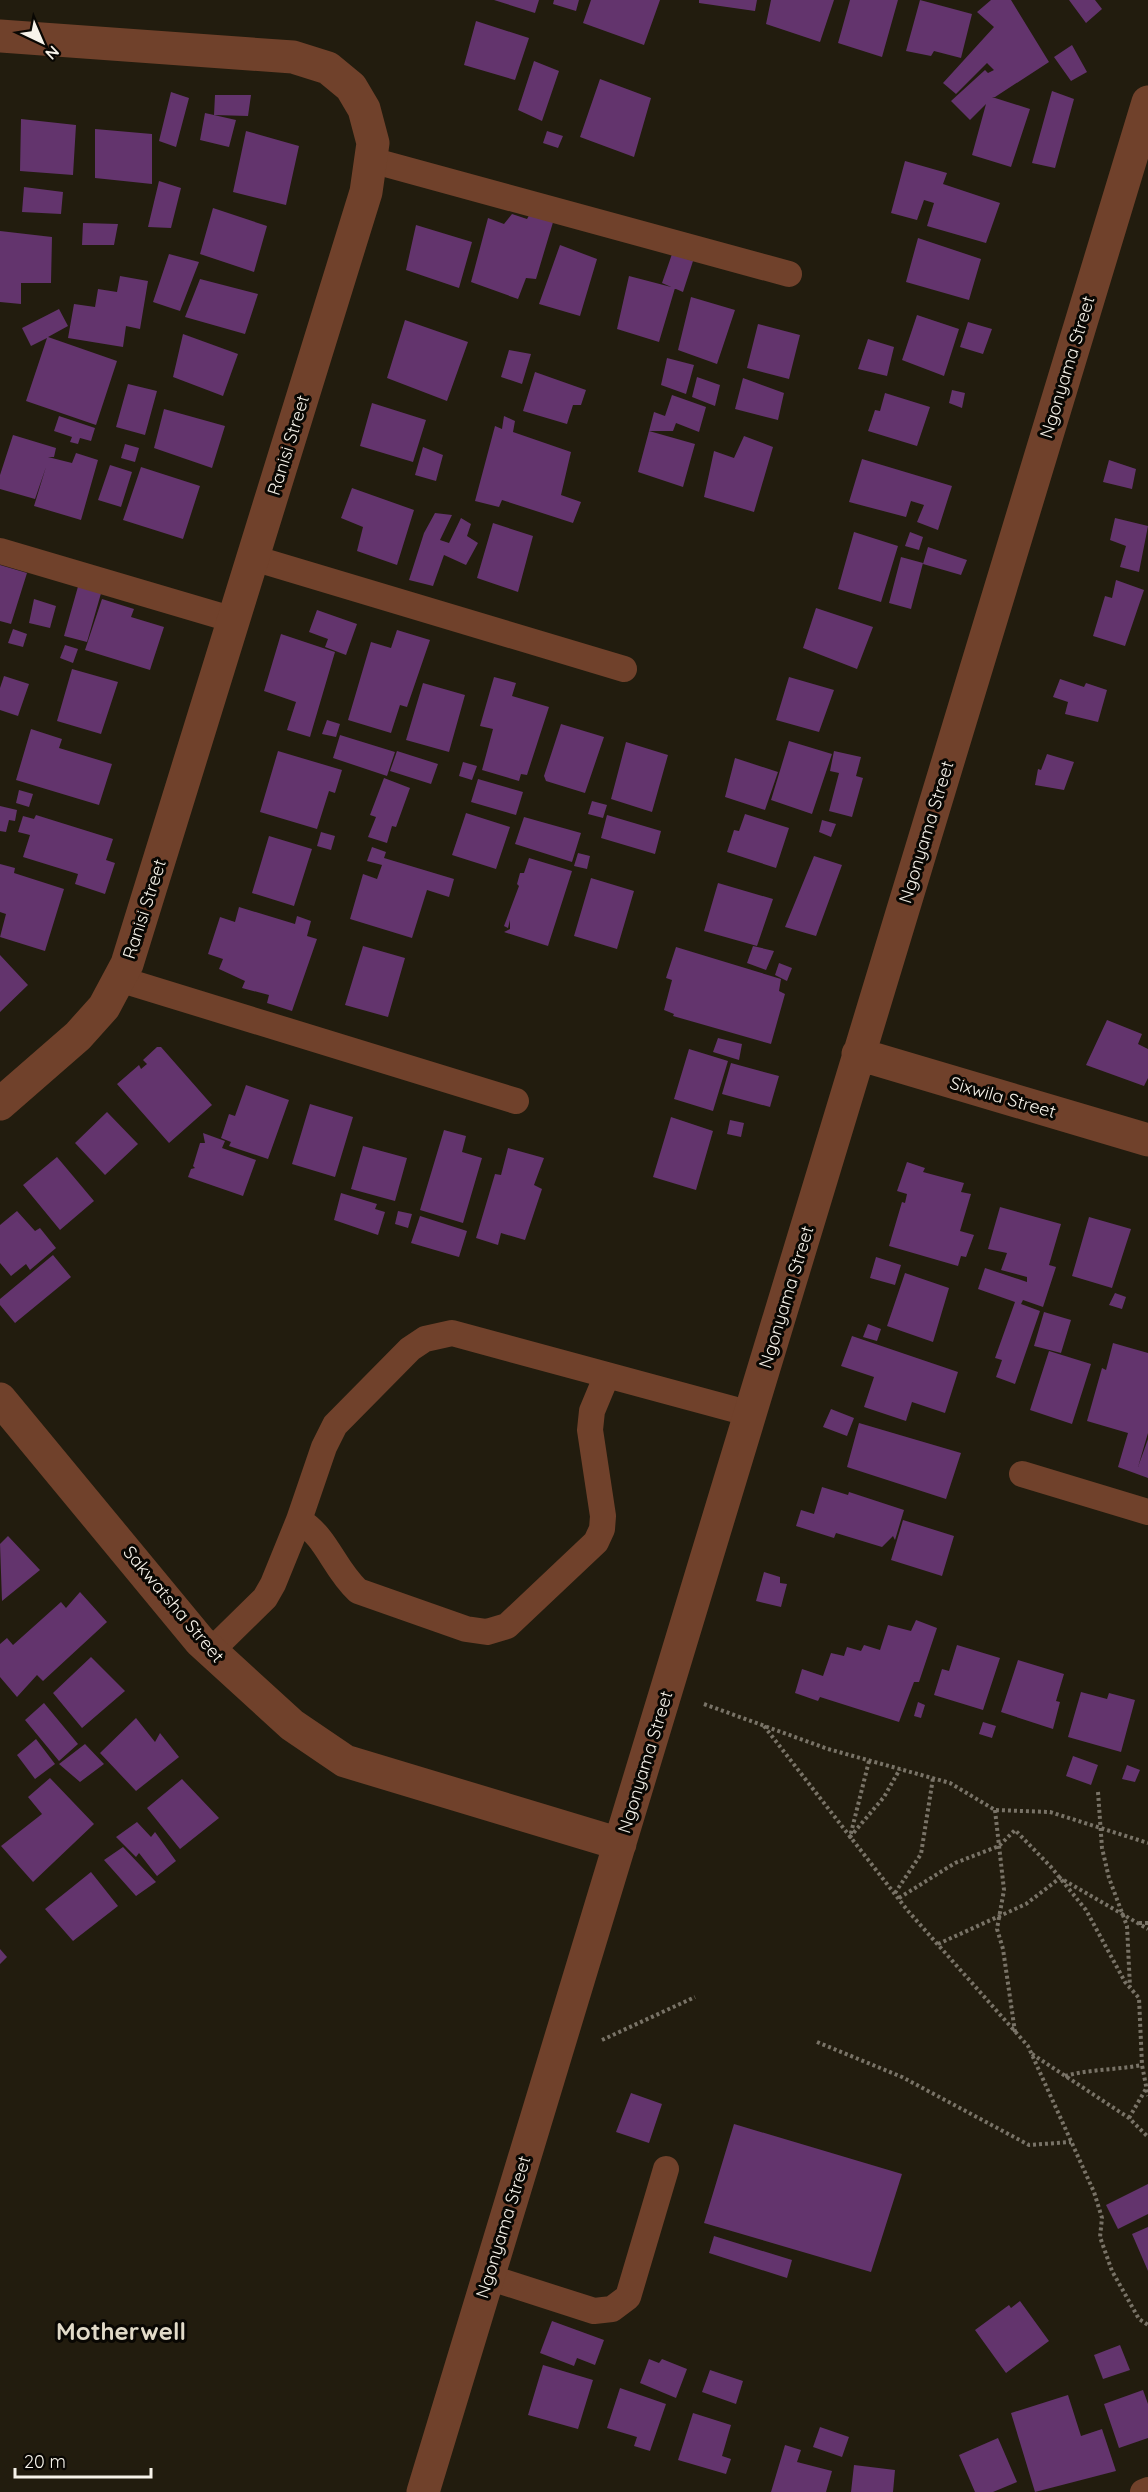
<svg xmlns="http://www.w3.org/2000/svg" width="1148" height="2492" font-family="Quicksand,sans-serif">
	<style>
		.building { fill: #63346d }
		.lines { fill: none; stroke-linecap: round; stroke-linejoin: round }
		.path { stroke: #797367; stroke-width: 4; stroke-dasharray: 3 3; stroke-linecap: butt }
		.service { stroke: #70412b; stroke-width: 26 }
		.minor { stroke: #70412b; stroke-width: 33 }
		.labels { text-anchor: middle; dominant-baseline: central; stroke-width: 6; stroke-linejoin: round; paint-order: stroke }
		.street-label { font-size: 18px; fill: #f7f3ea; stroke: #090703 }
		.district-label { font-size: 24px; font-weight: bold; fill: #e1dac8; stroke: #090703 }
	</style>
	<rect width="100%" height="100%" fill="#221c0e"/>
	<path class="building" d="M494,0H539L535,13Z
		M554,0H579L576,11L553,4Z
		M591,0H660L644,45L583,23Z
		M699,0H757L755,11L699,3Z
		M771,0H834L820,42L766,24Z
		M850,0H898L882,57L838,43Z
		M920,0L972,14L961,58L934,51L931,56L906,51Z
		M991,0H1011L1049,62L995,97H992L1030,109L1011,167L972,155L986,104L970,120L951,101L985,70L988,73L994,70L987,63L956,94L943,83L994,27L977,12Z
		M1069,0H1095L1102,9L1086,23Z
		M476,21L529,38L515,80L464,65Z
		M1072,45L1087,72L1071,81L1054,57Z
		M534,61L559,71L542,121L518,110Z
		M600,79L651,98L634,157L580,137Z
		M1052,91L1074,99L1055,168L1032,163Z
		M171,92L189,98L176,147L159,141Z
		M215,95H251L248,116L214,115Z
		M205,113L236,120L229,147L200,140Z
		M21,119L76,125L73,175L20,171Z
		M95,129L152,134V184L95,178Z
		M246,131L299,146L286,205L233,192Z
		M547,131L563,136L558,148L543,143Z
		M905,161L947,173L943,184L1000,203L986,243L927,226L934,203L924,200L917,220L891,213Z
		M159,181L181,188L171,228L148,227Z
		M24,187L63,192L61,214L22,212Z
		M213,208L267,226L254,272L200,254Z
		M531,212L554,219L536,279L526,278L518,299L471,282L488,218L504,224L512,214L527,219Z
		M83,223L118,224L114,245H82Z
		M416,225L472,242L459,288L406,270Z
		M0,231L52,237L51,283H21V304L0,302Z
		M918,238L981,259L969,300L906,282Z
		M560,245L597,259L580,316L539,304Z
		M169,254L199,262L180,311L153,302Z
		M672,254L693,261L683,292L662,283Z
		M120,276L148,281L140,329L126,326L123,347L68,338L74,304L95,307L98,289L117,292Z
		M629,276L675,288L659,342L617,329Z
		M200,279L258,294L245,334L185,317Z
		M691,297L735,310L717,364L678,350Z
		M59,309L68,326L48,337L117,361L96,425L26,401L47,338L31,346L22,328Z
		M917,315L959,329L944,376L902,360Z
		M405,320L468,342L447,401L387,378Z
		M968,322L992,329L983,354L960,347Z
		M758,324L800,335L789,379L747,368Z
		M183,334L238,354L223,396L173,377Z
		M868,339L894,347L887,376L858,369Z
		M509,350L531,354L522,384L501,377Z
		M667,358L694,365L686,394L661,385Z
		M535,372L586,390L581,405H573L567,424L523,411Z
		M697,377L720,385L715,406L692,397Z
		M743,378L784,393L778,420L735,409Z
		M128,384L157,391L145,435L116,427Z
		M952,390L965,393L962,408L949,403Z
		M885,393L930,407L917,446L868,431L875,410L880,411Z
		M672,395L706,407L699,432L676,423L673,431H649L654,412L665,416Z
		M372,403L426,420L413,462L360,446Z
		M164,409L225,426L212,468L154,448Z
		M59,416L95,428L91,441L80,438L78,444L70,442L72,437L54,431Z
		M504,416L515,421L513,432L571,452L561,495L581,502L573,523L502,500L499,507L475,501L495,426L502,429Z
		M649,431L695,444L683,487L638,472Z
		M13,435L56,448L54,457H48L72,463L76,453L98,460L81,520L34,506L46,467L35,499L0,489V475Z
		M744,436L773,447L754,512L704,497L714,451L734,458Z
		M125,444L139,448L135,462L121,458Z
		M423,447L443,455L436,481L415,475Z
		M862,459L952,486L938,530L917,522L924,505L911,501L906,517L849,502Z
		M1109,460L1136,469L1132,489L1103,482Z
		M110,465L132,472L121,507L98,500Z
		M141,467L200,486L183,539L123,520Z
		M352,488L414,510L397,565L357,551L363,527L341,518Z
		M435,513L452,515L440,540L449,543L461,518L471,524L467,536L478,543L466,565L444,555L433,586L409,580L424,533Z
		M1115,518L1148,526L1139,572L1120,567L1126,546L1110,540Z
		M493,523L533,536L518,592L477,578Z
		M854,532L898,546L881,602L838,589Z
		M910,532L923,537L919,550L905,546Z
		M928,547L967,560L961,575L923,564Z
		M901,557L923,563L911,609L889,603Z
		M0,565L27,573L11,624L0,621Z
		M1116,580L1144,590L1125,646L1093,636L1105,596L1112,598Z
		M79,583L102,590L87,642L64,636Z
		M34,599L56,606L50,628L29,623Z
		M102,599L134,609L131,617L164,627L150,670L85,650Z
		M816,608L873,627L857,669L803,648Z
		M317,610L357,624L346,655L325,647L328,639L309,632Z
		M13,629L27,634L23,647L8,643Z
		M397,630L430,640L407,707L400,705L391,733L348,720L371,642L391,648Z
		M281,634L335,652L310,737L287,730L296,702L264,691Z
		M65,645L78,649L73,663L60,658Z
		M72,669L118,682L101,734L57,721Z
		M4,676L29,684L18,716L0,710V688Z
		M494,677L516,683L512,696L549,707L527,775L521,774L519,781L482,770L493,729L480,726Z
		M789,677L834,690L819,732L776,720Z
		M1060,679L1084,687L1086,683L1107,690L1098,722L1065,714L1068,702L1053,697Z
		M423,683L465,695L449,752L406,740Z
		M327,720L340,724L336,737L322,734Z
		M561,724L604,737L585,793L546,781L544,776Z
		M31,729L62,739L59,748L112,764L99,805L16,780Z
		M340,735L395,752L387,776L333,758Z
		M789,741L832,754L812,814L771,800Z
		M626,742L668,755L652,812L611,799Z
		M278,751L342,770L335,793L329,791L317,829L260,812Z
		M397,751L438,764L431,784L390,771Z
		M834,751L861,757L856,776L863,778L852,817L829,811L839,773L830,771Z
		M1047,754L1074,762L1064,790L1035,785L1038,769L1041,770Z
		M735,758L778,772L765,810L725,797Z
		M463,762L477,766L472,780L459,776Z
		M384,778L410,788L396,827L392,826L387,843L368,837L376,817L370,815Z
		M478,779L523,792L516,815L471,802Z
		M19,790L33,794L29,807L16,803Z
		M592,801L607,805L603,818L588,814Z
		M0,806L17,810L15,821L9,820L6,832L0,831Z
		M466,813L510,827L496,869L452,855Z
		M745,814L789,828L776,868L727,852L734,830L739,831Z
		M36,815L113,839L106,860L115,863L105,894L75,884L78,874L23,857L30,835L18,832L23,816L34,819Z
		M607,815L661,831L655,854L601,838Z
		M524,817L581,833L572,862L515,844Z
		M822,820L836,824L831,837L819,832Z
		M321,832L335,836L331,850L317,846Z
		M269,836L312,849L294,906L252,893Z
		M372,847L386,852L384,858L454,879L449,897L427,890L412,938L350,919L363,874L377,879L382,865L367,861Z
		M578,853L590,856L587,869L574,866Z
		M814,856L842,865L816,936L785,927Z
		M529,858L572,871L548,946L504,932L510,929V920L508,928L504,926L519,886L517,884L520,873H524Z
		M0,864L15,868L14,873L64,889L45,951L0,937L6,914L0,912Z
		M591,878L634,891L617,949L574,936Z
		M718,883L773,899L757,946L704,931Z
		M239,907L295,924L297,916L311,921L307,936L317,939L292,1011L267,1003L269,995L242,988L245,981L219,969L223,959L208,954L220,917L235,922Z
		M363,946L405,958L388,1017L345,1005Z
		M753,946L774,951L766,970L747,963Z
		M676,947L781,979L779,991L785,994L771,1044L673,1016L674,1014L664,1010L672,980L666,978Z
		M0,955L28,985L0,1012Z
		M779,963L792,968L787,981L775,975Z
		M1107,1020L1142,1034L1138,1044L1148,1049V1078L1144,1086L1086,1065Z
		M718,1038L742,1044L739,1060L713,1052Z
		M157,1047H161L212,1105L169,1143L117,1084L139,1065L141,1069L147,1064L143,1060Z
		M689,1049L728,1061L713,1111L674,1099Z
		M731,1063L779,1076L770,1107L722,1094Z
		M246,1085L289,1100L268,1159L229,1146L231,1142L221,1138L229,1114L235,1116Z
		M310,1104L353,1117L335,1177L292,1164Z
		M107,1112L138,1144L105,1175L75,1143Z
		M671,1117L713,1131L696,1190L653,1177Z
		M730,1120L744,1123L741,1137L727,1134Z
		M444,1130L466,1136L462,1152L482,1158L463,1223L420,1210Z
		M203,1133L225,1141L222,1148L256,1160L243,1196L188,1177L191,1169L195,1168L193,1166L200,1143H205Z
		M363,1146L407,1158L395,1201L351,1189Z
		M508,1148L544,1158L534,1185L542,1189L525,1240L501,1233L498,1245L476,1238L495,1174L501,1175Z
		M57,1157L94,1201L60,1230L23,1185Z
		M907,1162L925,1168L923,1172L964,1183L961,1192L971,1194L960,1231L974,1235L966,1257L961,1256L958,1266L889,1246L902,1202L905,1203L907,1194L897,1191Z
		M341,1193L377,1204L375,1209L385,1212L378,1235L334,1220Z
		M1000,1207L1061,1224L1049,1265L1056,1267L1043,1307L1023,1300L1021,1304L1040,1311L1015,1384L996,1377L1002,1360L995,1358L1015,1302L978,1289L985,1268L1027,1282V1277L1001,1270L1007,1253L988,1249Z
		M17,1211L35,1231L40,1228L56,1248L30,1270L26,1264L11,1276L0,1263V1225Z
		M398,1211L412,1214L408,1228L395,1224Z
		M420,1216L467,1231L459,1257L411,1243Z
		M1089,1217L1131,1229L1112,1288L1072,1276Z
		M53,1255L71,1277L15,1323L0,1305V1299Z
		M876,1257L901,1265L895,1285L870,1278Z
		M905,1273L949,1288L933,1342L887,1326Z
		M1115,1293L1126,1297L1122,1309L1109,1305Z
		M1044,1312L1071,1320L1061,1353L1034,1346Z
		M868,1324L881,1329L877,1341L863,1337Z
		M852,1336L958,1372L945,1413L912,1402L906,1421L864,1407L874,1377L841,1366Z
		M1113,1343L1148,1353V1433L1138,1467L1148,1439V1478L1118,1467L1128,1433L1087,1421L1102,1368L1106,1370Z
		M1049,1351L1091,1364L1072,1424L1030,1410Z
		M831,1409L854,1418L847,1436L823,1427Z
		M859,1423L961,1453L946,1499L847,1467Z
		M822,1487L848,1495L849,1492L904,1510L895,1540L893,1536L882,1547L836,1533L834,1538L796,1526L801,1510L814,1514Z
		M903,1520L954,1536L942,1576L891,1560Z
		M8,1536L40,1570L2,1601L0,1544Z
		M764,1572L780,1577V1583L787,1584L781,1607L756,1601Z
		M80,1592L107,1622L43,1681L37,1675L17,1697L0,1677V1644L7,1638L13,1645L61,1602L66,1608Z
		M916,1620L937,1628L919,1682H914L899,1722L820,1697L818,1701L795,1693L802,1669L823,1676L831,1653L844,1656L847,1647L861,1651L864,1645L880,1650L888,1625L911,1631Z
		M957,1645L1000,1658L983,1710L934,1695L942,1669L949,1671Z
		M91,1657L125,1691L82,1728L53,1693Z
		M1018,1660L1064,1674L1056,1701L1060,1702L1053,1729L1001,1712Z
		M1081,1692L1107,1699L1109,1693L1135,1700L1121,1752L1068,1737Z
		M918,1702L925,1705L921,1718L914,1716Z
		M44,1703L78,1744L59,1761L25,1720Z
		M136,1718L155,1742L160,1733L179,1757L136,1791L100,1753Z
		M983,1722L996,1726L992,1738L979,1734Z
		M36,1739L55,1764L35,1779L17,1755Z
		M85,1744L104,1764L80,1782L59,1764Z
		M1073,1756L1098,1765L1091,1785L1066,1776Z
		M1127,1765L1140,1770L1135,1782L1122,1779Z
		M50,1778L94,1824L33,1882L1,1846L42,1814L28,1797Z
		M182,1779L219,1818L180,1849L147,1808Z
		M137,1822L151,1837L155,1832L176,1861L157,1876L139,1853L136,1857L116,1837Z
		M123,1847L156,1882L136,1896L104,1860Z
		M91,1872L118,1906L73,1941L45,1909Z
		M0,1949L7,1957L0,1964Z
		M631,2093L662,2104L649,2143L616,2132Z
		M734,2124L902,2174L871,2272L704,2223Z
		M1148,2184V2214L1118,2229L1106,2205Z
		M1148,2227V2271L1132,2234Z
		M714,2236L792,2260L787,2278L709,2253Z
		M1020,2301L1049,2341L1006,2373L975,2330L1009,2305L1011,2308Z
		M552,2321L604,2340L595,2365L577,2358L574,2366L540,2353Z
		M1120,2345L1130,2370L1103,2379L1094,2355Z
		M649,2359L659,2363L662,2359L687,2369L676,2398L640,2383Z
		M543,2365L593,2380L578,2429L528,2415Z
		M710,2370L743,2381L736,2404L702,2392Z
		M620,2388L666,2404L650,2451L634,2446L637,2437L607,2428Z
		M1143,2390L1148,2404V2438L1119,2448L1104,2404Z
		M1068,2395L1081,2436L1102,2429L1116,2471L1035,2492L1011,2413Z
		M693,2413L731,2425L722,2456L731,2459L726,2474L678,2460Z
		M820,2427L849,2437L842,2457L813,2447Z
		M998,2438L1017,2482L993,2492H975L959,2455Z
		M785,2445L801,2450L797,2462L832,2471L826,2492H771Z
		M854,2465L895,2470L893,2492H851Z"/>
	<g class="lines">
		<path class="path" d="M704,1704L828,1749L950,1783L995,1810L1050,1812L1148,1843
			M764,1726L908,1911L1028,2046L1094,2192L1102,2218L1100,2237L1112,2271L1139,2319L1148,2325
			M869,1761L850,1837L884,1797L900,1769
			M1098,1792L1102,1848L1109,1878L1127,1926L1130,1987
			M995,1810L1004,1890L997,1929L1003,1949L1015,2032
			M895,1893L921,1854L933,1778
			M899,1898L955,1863L999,1846L1015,1830L1051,1867L1086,1910L1125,1982L1139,1998L1142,2065L1148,2096
			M1139,1923H1148
			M938,1944L1026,1904L1060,1878L1148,1929
			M602,2040L695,1997
			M817,2042L902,2077L1029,2145L1071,2142
			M1032,2054L1129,2118L1148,2137
			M1065,2076C1091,2069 1116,2070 1142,2065
			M1129,2118L1147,2087"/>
		<path class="service" d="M371,160L789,274
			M0,551L234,620
			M253,558L624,669
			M119,979L516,1101
			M1022,1474L1148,1512
			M299,1520C328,1538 333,1568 358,1591L466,1629L487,1632L507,1626L596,1542L602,1529L603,1516L590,1430L592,1411L607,1375
			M211,1651L265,1598L273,1584L299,1520L324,1447L335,1425L410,1349L425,1339L452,1333L751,1414
			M488,2277L594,2311L612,2309L628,2297L666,2169
			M1143,2492L1148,2490"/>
		<path class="minor" d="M0,36L293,57L328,68L351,87L364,109L373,143L366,192L127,964L104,1007L78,1036L0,1104
			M858,1054L1148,1140
			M0,1399L200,1641L292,1725L345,1761L620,1844
			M423,2492L1148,102"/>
	</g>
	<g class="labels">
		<g class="street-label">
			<text transform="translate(1067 367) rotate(-73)">Ngonyama Street</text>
			<text transform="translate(288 445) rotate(-73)">Ranisi Street</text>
			<text transform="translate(926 832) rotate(-73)">Ngonyama Street</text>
			<text transform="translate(144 909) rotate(-72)">Ranisi Street</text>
			<text transform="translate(1003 1097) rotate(16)">Sixwila Street</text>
			<text transform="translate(786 1297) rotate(-73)">Ngonyama Street</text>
			<text transform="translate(174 1604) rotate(50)">Sakwatsha Street</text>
			<text transform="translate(645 1762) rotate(-73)">Ngonyama Street</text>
			<text transform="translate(503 2227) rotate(-73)">Ngonyama Street</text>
		</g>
		<g class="district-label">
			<text x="121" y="2331">Motherwell</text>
		</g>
	</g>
	<g transform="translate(42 42) rotate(136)" stroke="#090703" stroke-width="4.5" paint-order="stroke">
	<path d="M0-4.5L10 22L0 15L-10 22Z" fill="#f7f3ea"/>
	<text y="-9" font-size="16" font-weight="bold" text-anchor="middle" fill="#f7f3ea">N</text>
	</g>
	<path d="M15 2468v9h136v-9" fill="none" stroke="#f7f3ea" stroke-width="3"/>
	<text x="24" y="2468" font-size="18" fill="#f7f3ea" stroke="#090703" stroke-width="4.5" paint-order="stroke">20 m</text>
</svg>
